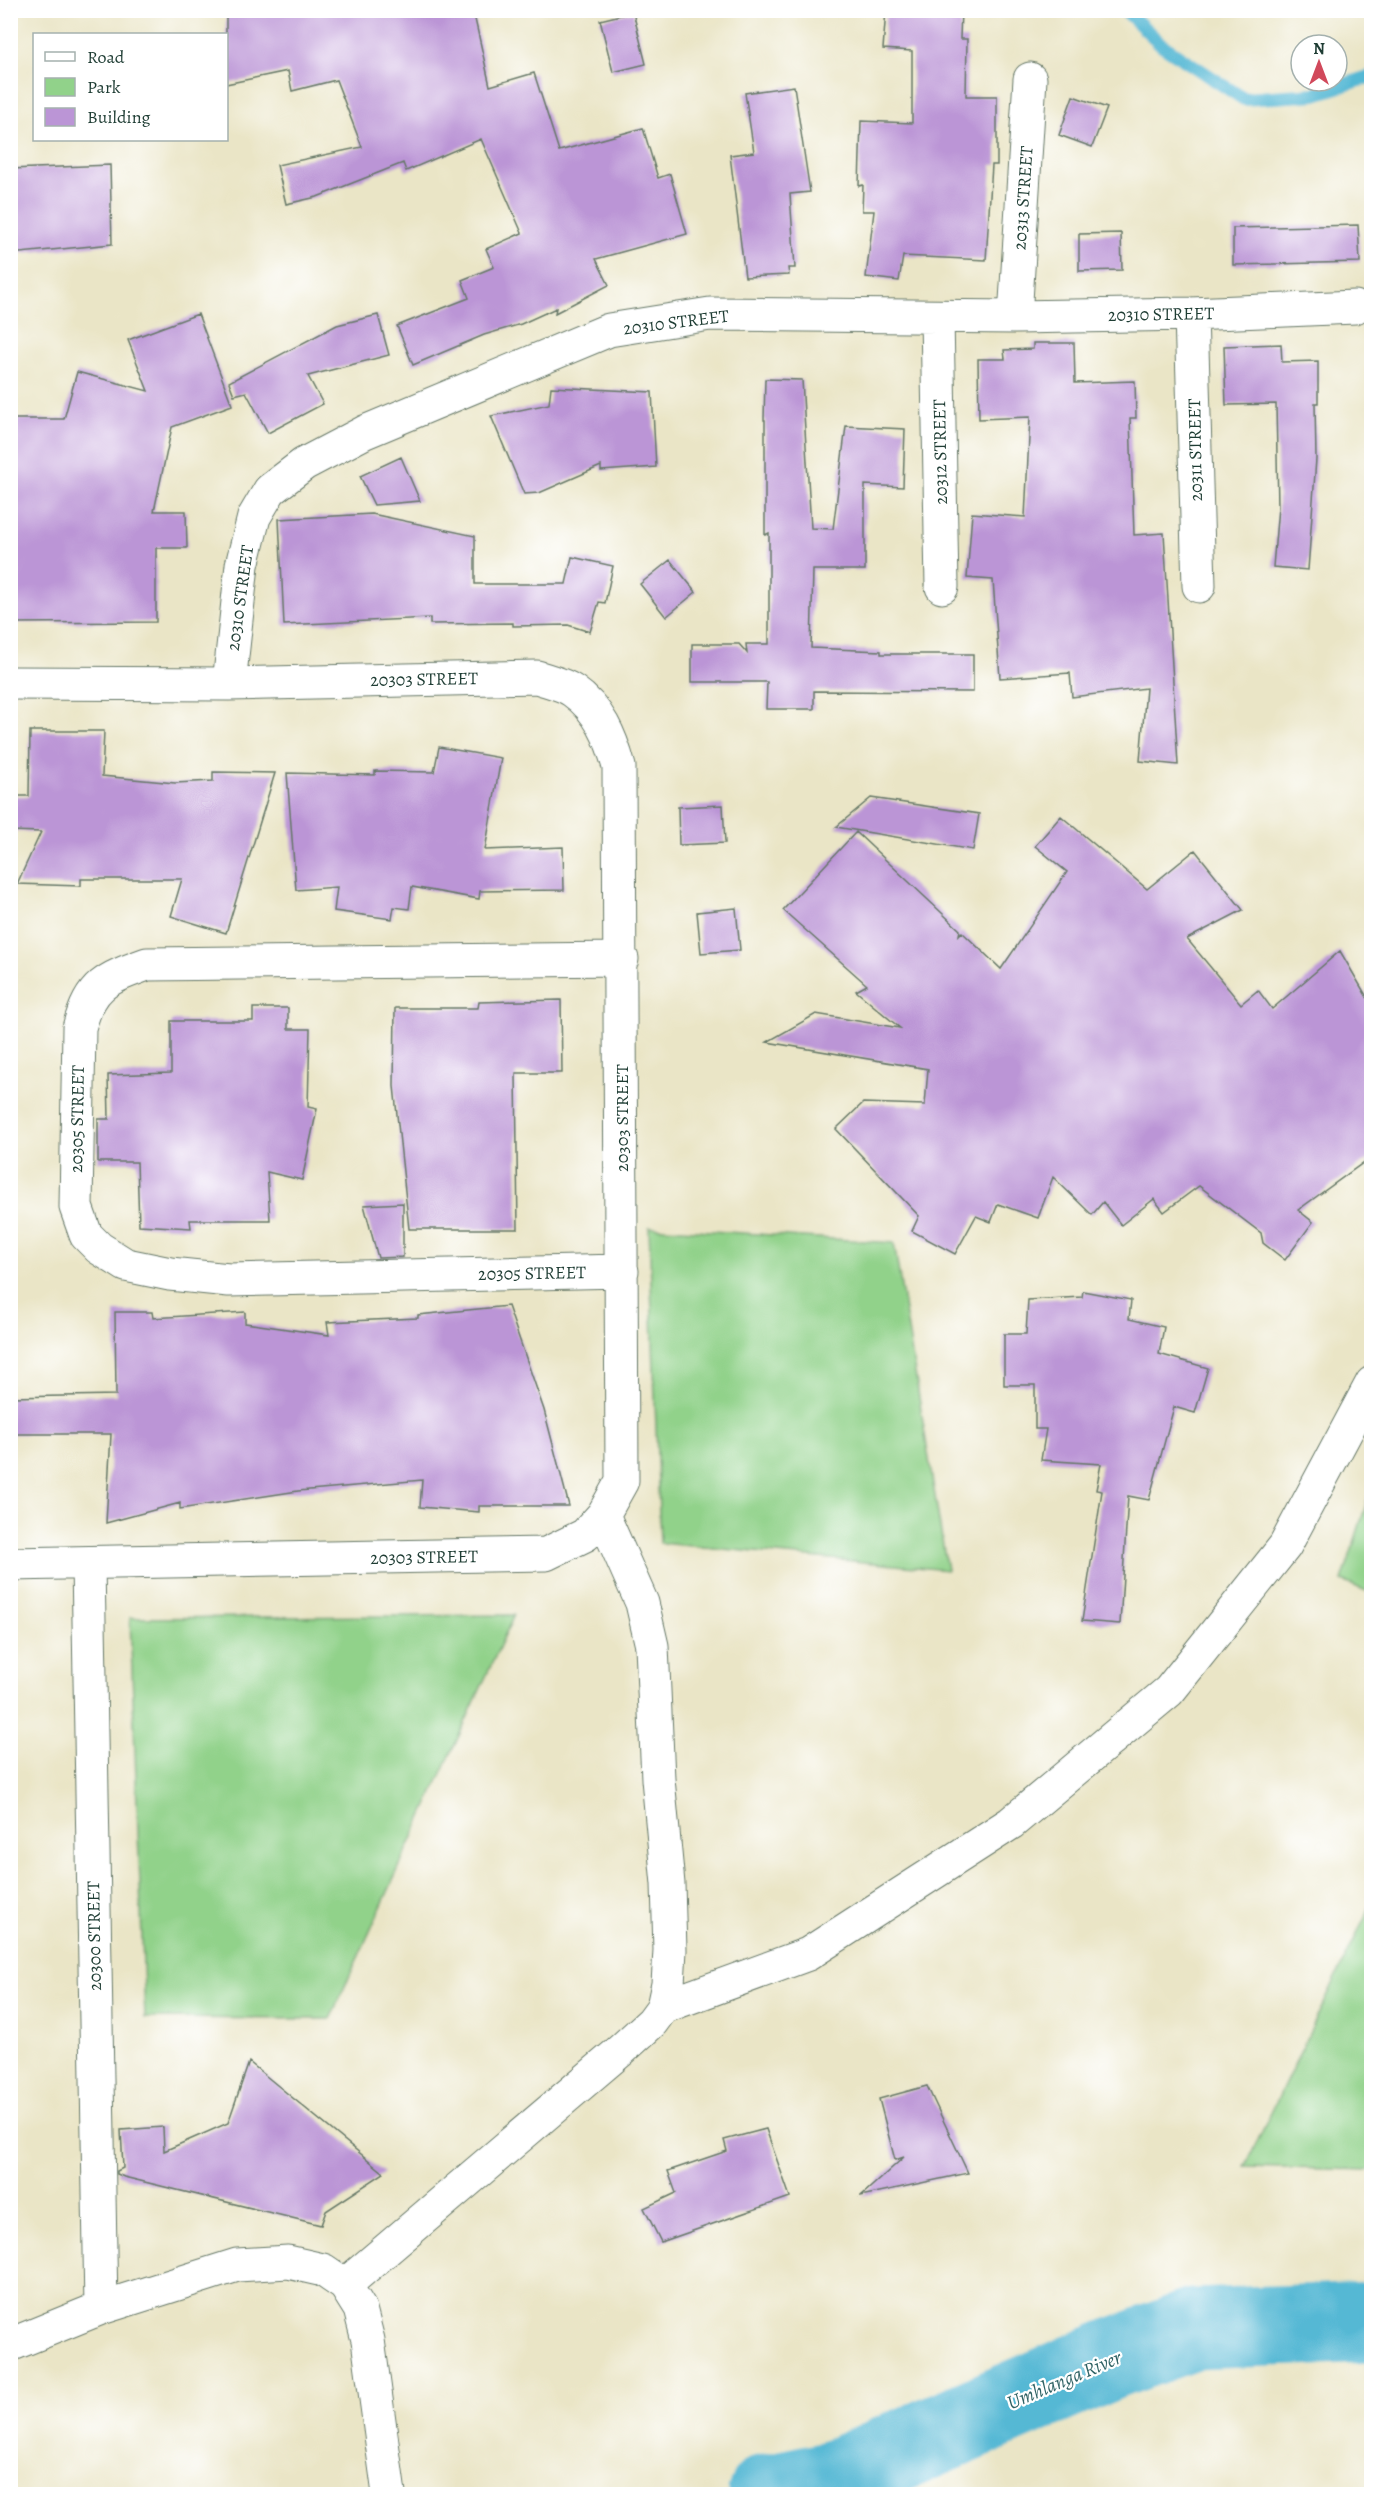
<svg xmlns="http://www.w3.org/2000/svg" width="1382" height="2505" font-family="Alegreya,serif">
	<style>
		.green { fill: #91d28a; stroke: #58885f; stroke-width: 1.5 }
		.lines { fill: none; stroke-linecap: round; stroke-linejoin: round }
		.stream { stroke: #55b8d4; stroke-width: 14 }
		.river { stroke: #55b8d4; stroke-width: 81 }
		.building { fill: #bb95d6 }
		.street-casing { stroke: #667867; stroke-width: 35 }
		.street { stroke: #fff; stroke-width: 33 }
		.labels { text-anchor: middle; dominant-baseline: central; stroke-width: 4.5; stroke-linejoin: round; paint-order: stroke }
		.street-label { font-size: 18px; fill: #1f3d34; stroke: #fff }
		.water-label { font-size: 20px; font-style: italic; fill: #2f6264; stroke: #fff }
	</style>
	<rect width="100%" height="100%" fill="#fff"/>
	<filter id="ink" filterUnits="userSpaceOnUse"><feTurbulence type="fractalNoise" baseFrequency=".0167" numOctaves="2"/><feDisplacementMap in="SourceGraphic" scale="12" xChannelSelector="R" yChannelSelector="G"/><feConvolveMatrix kernelMatrix="1 2 1 2 8 2 1 2 1" color-interpolation-filters="sRGB"/></filter>
	<filter id="wash" filterUnits="userSpaceOnUse"><feTurbulence type="fractalNoise" baseFrequency=".008" numOctaves="4" result="noise"/><feDisplacementMap in="SourceGraphic" scale="24" xChannelSelector="R" yChannelSelector="G"/><feGaussianBlur stdDeviation="1.35" result="paint"/><feColorMatrix in="noise" values="0 0 0 0 0 0 0 0 0 0 0 0 0 0 0 0 0 1.4 0 .05"/><feComposite in="paint" operator="in"/></filter>
	<g filter="url(#wash)">
		<rect width="100%" height="100%" fill="#eae5c6"/>
		<path class="green" d="M649,1227L894,1243L947,1570L660,1543Z
			M1371,1489V1593L1342,1581Z
			M514,1615L330,2019L145,2018L130,1618Z
			M1371,1905V2170L1245,2167Z"/>
		<g class="lines">
			<path class="stream" d="M1125,10L1162,45L1244,99L1315,94L1372,76"/>
			<path class="river" d="M768,2494L833,2480L1110,2360L1194,2329L1372,2322"/>
		</g>
		<g id="blocks">
			<path class="building" d="M226,10H473L490,86L534,73L559,151L643,128L658,178L670,174L687,234L596,259L609,285L555,313L556,308L521,324L484,335L413,365L397,326L469,298L462,280L494,267L486,249L522,233L481,139L406,171L403,163L317,197L286,204L277,165L362,147L336,80L292,91L288,71L226,84Z
				M886,10H961L960,39H967L966,96H997V165H992L986,260L903,256L899,281L866,277L874,211H862L863,185L859,186L861,121L912,123V51L883,49Z
				M633,12L646,64L613,72L600,20Z
				M794,86L810,192L790,194L795,268H788L789,275L745,277L730,155L754,152L745,93Z
				M1073,96L1107,108L1092,147L1059,135Z
				M110,165L112,244L10,254V169Z
				M1358,225L1360,262L1233,265V228Z
				M1121,233L1122,270L1079,271V234Z
				M198,314L232,405L172,427L154,511H186L187,548H156V622L10,623V419H64L77,372L148,391L128,340Z
				M378,315L389,355L308,376L323,404L268,433L246,392L234,395L229,382L337,325Z
				M1033,343H1074L1075,383L1135,381L1136,418H1130L1134,535L1164,533L1178,765L1140,761L1146,688L1072,697L1070,673L1000,678L993,580L967,578L972,513L1025,517L1030,417L979,419L978,359H1005L1004,350L1033,349Z
				M1281,344L1282,362L1318,361V403H1315L1316,459L1308,570L1273,567L1278,507L1276,404L1226,405L1224,346Z
				M765,379L802,380L811,528L833,529L846,426L905,429L903,487L865,485V570H813L811,648L881,651V654H973V692L814,691V709H766L767,682H692V644H739L747,653L746,644H769V533L765,535V420H764Z
				M551,387L652,392L656,467L601,471V466L539,493L524,494L491,416L549,404Z
				M401,457L420,501L374,505L360,476Z
				M372,514L475,536V584H566L572,557L613,566L605,603L599,602L590,632L568,625L513,626V623L430,624V618L284,625L279,519Z
				M670,560L696,592L666,617L640,584Z
				M30,731H104L102,776L175,783L213,781V772L275,773L226,933L171,916L182,879H81V886L17,884L41,832L10,831V796H29Z
				M439,747L501,758L485,850L563,847L564,890L480,891L479,899L412,887L409,909L394,907L392,919L334,911L337,887L296,890L287,773L375,775V771L434,772Z
				M871,798L979,814L973,850L836,827Z
				M723,805L725,843L679,845L678,807Z
				M1061,816L1147,889L1195,850L1243,910L1187,939L1241,1004L1258,990L1272,1009L1340,951L1371,1004V1157L1298,1210L1313,1222L1285,1260L1263,1243L1261,1233L1199,1186L1164,1212L1154,1199L1121,1225L1103,1202L1092,1215L1053,1177L1038,1218L998,1204L991,1222L976,1216L955,1254L912,1231L919,1216L836,1129L863,1103L925,1105L928,1069L767,1042L816,1014L900,1028L856,991L867,985L783,910L856,832L960,930L959,935L962,932L1001,969L1067,872L1035,846Z
				M736,908L740,950L701,953L697,912Z
				M561,1000L562,1073H516L518,1229H409L394,1086L395,1008H478L479,1002Z
				M253,1008H288V1029H310L308,1107L317,1109L302,1180L267,1172L270,1220H190L191,1228L139,1225L137,1162H98V1119H109L108,1075L171,1073V1021H253Z
				M403,1203V1257L378,1258L364,1205Z
				M1083,1291L1131,1300L1129,1319L1164,1327L1159,1354L1208,1368L1195,1413L1174,1407L1149,1500L1128,1496L1120,1624L1082,1621L1102,1491L1096,1490L1101,1464L1041,1460L1046,1429H1035V1385H1004V1334H1026L1028,1300L1082,1297Z
				M508,1306L544,1410L569,1506H479V1512L420,1507L422,1480L298,1491L180,1509V1503L106,1523L111,1434H10V1397L116,1395L115,1312H152L153,1318L245,1312V1323L329,1335L327,1322L418,1318V1315Z
				M249,2062L384,2173L326,2211L321,2225L124,2177L117,2174V2171L123,2168L121,2130L163,2127L164,2151L228,2123Z
				M927,2086L968,2173L861,2196L904,2157L895,2160L879,2099Z
				M766,2129L790,2197L661,2242L644,2208L676,2193L668,2171L727,2151L724,2140Z"/>
		</g>
	</g>
	<g filter="url(#ink)">
		<use href="#blocks" fill-opacity="0" stroke="#667867" stroke-width="1.5"/>
		<g class="lines">
			<defs>
				<path id="street" d="M1191,314L1199,586
					M937,317L942,587
					M1015,317L1030,79
					M10,683L229,684L537,677C548,681 563,684 573,691C599,709 611,737 619,767L622,1481L603,1515L585,1535L546,1554L10,1564
					M229,684L242,565L254,517L270,490L304,464L365,432L609,330L710,314L1015,317L1191,314L1355,307
					M622,959L147,964C106,979 91,984 79,1028L76,1207L86,1235L99,1248L126,1265L170,1274L229,1280L622,1271
					M88,1564L101,2308
					M663,2007L808,1954L1011,1823L1169,1691L1285,1546L1372,1383
					M345,2285L619,2052L652,2022L663,2007L668,1984L670,1950L668,1884L658,1779L652,1646L642,1603L603,1515
					M10,2345L101,2308L237,2265L288,2262L323,2270L345,2285L360,2309L368,2340L389,2494"/>
			</defs>
			<use href="#street" class="street-casing"/>
			<use href="#street" class="street"/>
		</g>
	</g>
	<g class="labels">
		<g class="street-label">
			<text transform="translate(1023 198) rotate(-86)">20313 STREET</text>
			<text transform="translate(1161 314) rotate(-1)">20310 STREET</text>
			<text transform="translate(676 322) rotate(-7)">20310 STREET</text>
			<text transform="translate(1195 450) rotate(-91)">20311 STREET</text>
			<text transform="translate(940 452) rotate(-91)">20312 STREET</text>
			<text transform="translate(240 598) rotate(-82)">20310 STREET</text>
			<text transform="translate(424 679) rotate(-1)">20303 STREET</text>
			<text transform="translate(622 1118) rotate(-90)">20303 STREET</text>
			<text transform="translate(77 1119) rotate(-89)">20305 STREET</text>
			<text transform="translate(532 1273) rotate(-1)">20305 STREET</text>
			<text transform="translate(424 1557) rotate(-1)">20303 STREET</text>
			<text transform="translate(94 1936) rotate(-91)">20300 STREET</text>
		</g>
		<g class="water-label">
			<text transform="translate(1064 2380) rotate(-23)">Umhlanga River</text>
		</g>
	</g>
	<rect width="1382" height="2505" fill="none" stroke="#fff" stroke-width="36"/>
	<rect x="33" y="33" width="195" height="108" fill="#ffffff" stroke="#a5b1ae" stroke-width="1.5"/>
	<rect x="45" y="52" width="30" height="9" fill="#ffffff" stroke="#a5b1ae" stroke-width="1.5"/>
	<text x="87" y="63" font-size="18" fill="#1f3d34">Road</text>
	<rect x="45" y="78" width="30" height="18" fill="#91d28a" stroke="#a5b1ae" stroke-width="1.5"/>
	<text x="87" y="93" font-size="18" fill="#1f3d34">Park</text>
	<rect x="45" y="108" width="30" height="18" fill="#bb95d6" stroke="#a5b1ae" stroke-width="1.5"/>
	<text x="87" y="123" font-size="18" fill="#1f3d34">Building</text>
	<g transform="translate(1319 63)"><circle r="28" fill="#ffffff" stroke="#a5b1ae" stroke-width="1.5"/>
	<path d="M0-4.5L10 22L0 15L-10 22Z" fill="#d1495b"/>
	<text y="-9" font-size="16" font-weight="bold" text-anchor="middle" fill="#1f3d34">N</text>
	</g>
</svg>
